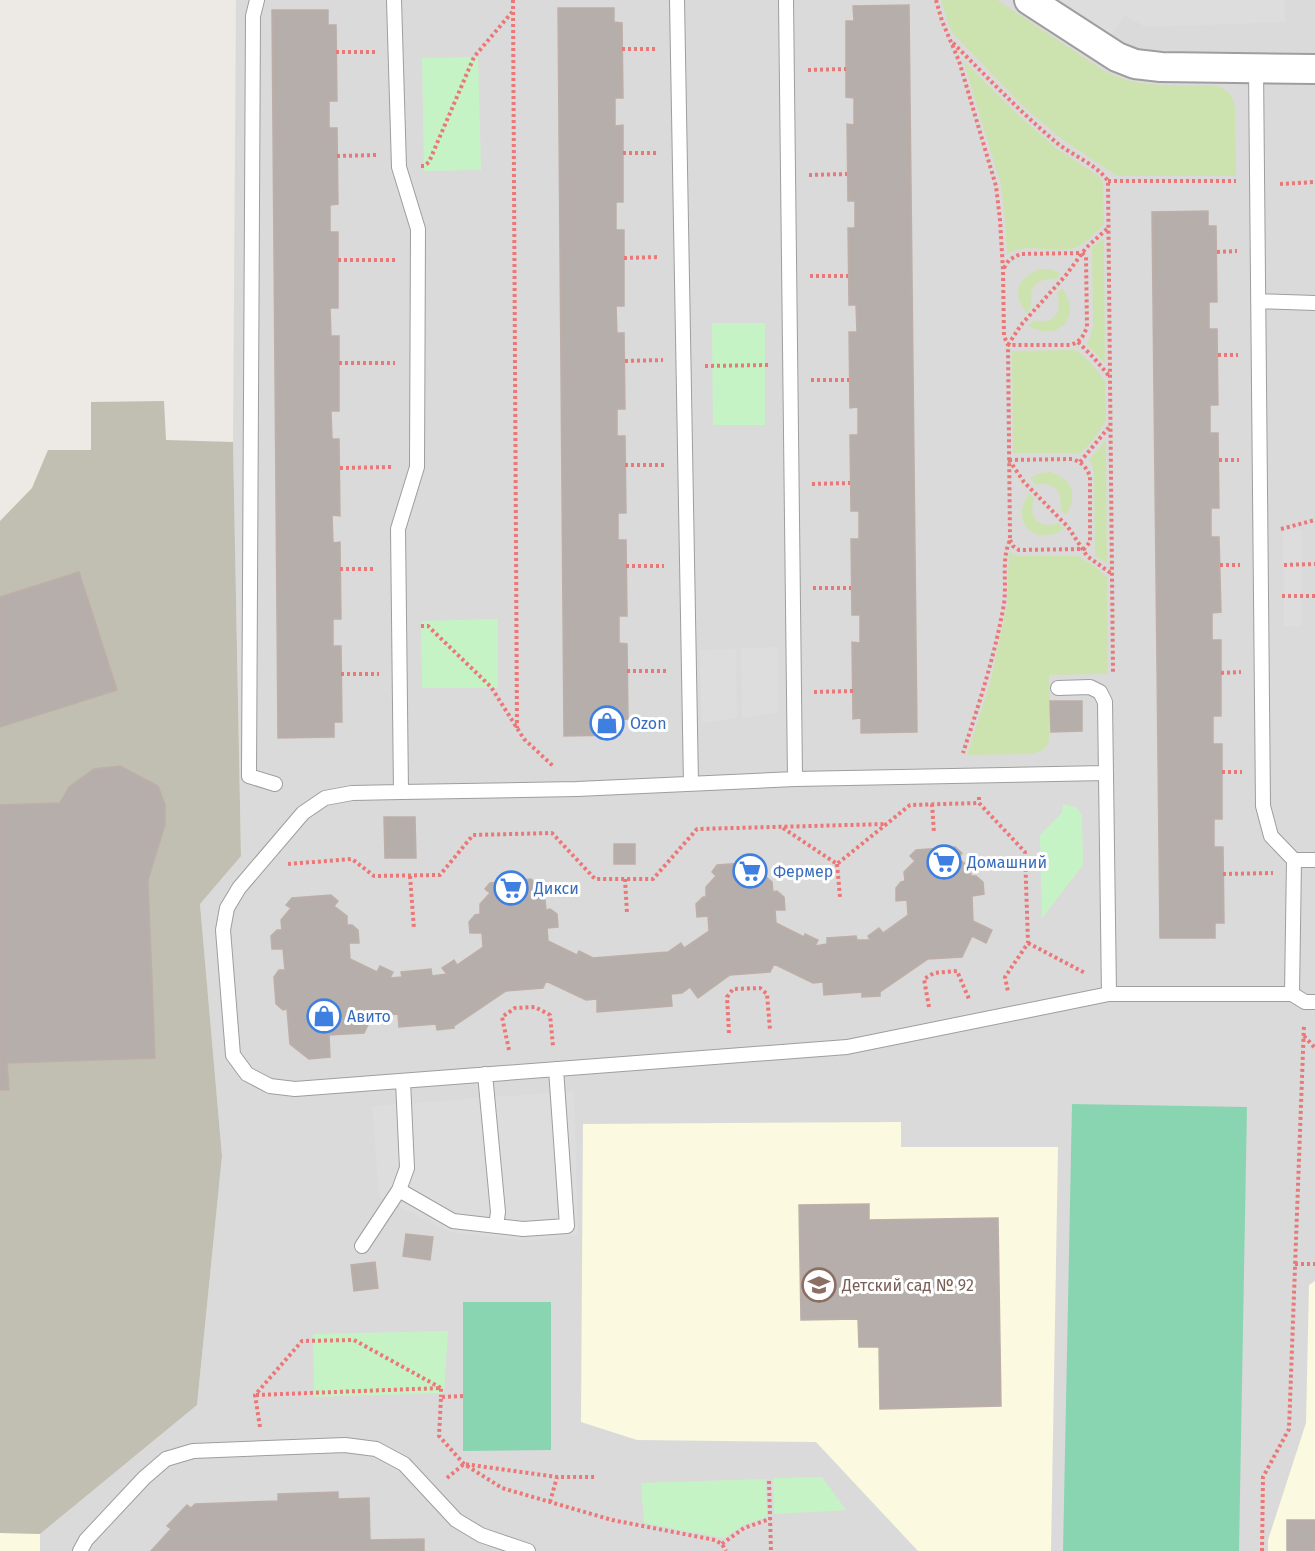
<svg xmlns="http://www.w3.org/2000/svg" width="1315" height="1551" font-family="'Fira Sans',sans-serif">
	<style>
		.residential { fill: #dbdada }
		.education { fill: #fbf9df }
		.construction { fill: #c1bfb1 }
		.grass { fill: #cde3af }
		.park { fill: #c6f3c5 }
		.pitch { fill: #8ad5b1 }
		.parking { fill: #ddd }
		.building { fill: #b6aeaa; stroke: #bdafa8; stroke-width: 1.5 }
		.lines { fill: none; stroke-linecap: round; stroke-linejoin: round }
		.lane-casing { stroke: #9e9e9e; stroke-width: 16 }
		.street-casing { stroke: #9e9e9e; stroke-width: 32 }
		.path { stroke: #eb7877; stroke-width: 4; stroke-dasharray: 3 3; stroke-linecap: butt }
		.lane { stroke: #fff; stroke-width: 14 }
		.street { stroke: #fff; stroke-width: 28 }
		.labels { text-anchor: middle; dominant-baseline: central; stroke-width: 6; stroke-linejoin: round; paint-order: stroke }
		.shop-label { font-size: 16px; fill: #366cbe; stroke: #fff; text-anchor: start }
		.education-label { font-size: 16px; fill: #785e54; stroke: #fff; text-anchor: start }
	</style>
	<rect width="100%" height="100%" fill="#ede9e4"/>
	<path class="residential" d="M236,0H1315V1551H40V1534L197,1405L222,1156L200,904L241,855L233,442Z"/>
	<path class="education" d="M901,1122V1147H1058L1051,1551H918L816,1442L637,1440L581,1422L583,1124Z
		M1315,1281V1551H1268V1540L1306,1423L1309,1285Z
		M0,1533L40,1534V1551H0Z"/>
	<path class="construction" d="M164,401L166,440L233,442L241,856L200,904L222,1156L197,1405L40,1534L0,1533V521L32,488L48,450H91V402Z"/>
	<path class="grass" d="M941,0H997L1103,70C1137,89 1174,85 1212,85C1227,88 1233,94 1235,108L1236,176H1117L1063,140L1025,108L954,35L949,26Z
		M963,60L1019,116L1056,148L1100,177L1103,183L1104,224C1096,232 1085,245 1074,248C1053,253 1025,242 1007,254L1005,220L1001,185Z
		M1104,238L1105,363L1086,344L1090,338L1093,326L1092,247Z
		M1039,269H1051L1061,274L1055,280C1038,277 1027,289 1032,306L1026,313C1012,293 1017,278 1039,269Z
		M1062,288C1083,317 1059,343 1028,326L1034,320C1053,326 1063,312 1057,294Z
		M1076,350L1091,363L1105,381L1106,421L1094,439L1080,454L1073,453H1013L1012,351Z
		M1106,440L1107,563L1095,556L1094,473L1092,465L1089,460Z
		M1051,472C1073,480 1078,495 1066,515L1060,510C1064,493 1053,480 1036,485L1030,478L1040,473Z
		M1029,493L1034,498C1028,517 1039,530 1058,523L1064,529C1034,548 1009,522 1029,493Z
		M1009,551L1015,555L1022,556H1078L1093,565L1107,577L1108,674L1049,675C1049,688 1053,737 1047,746C1043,751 1036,753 1030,754L967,755L990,683L1007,605Z"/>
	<path class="park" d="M478,57L481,170L424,171L422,58Z
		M712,323H765V425H713Z
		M498,619V688H422L421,621Z
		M1063,804L1077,808L1082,815L1083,865L1042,918L1040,835L1062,813Z
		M448,1331L444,1393L314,1397L313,1334Z
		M822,1477L846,1510L774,1514L773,1478Z
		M766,1479L767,1517L743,1525L724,1538L644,1523L641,1483Z"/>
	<path class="pitch" d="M1072,1104L1247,1107L1239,1551H1063Z
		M463,1302H551V1450L463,1451Z"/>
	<path class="parking" d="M1060,0H1285V22L1145,27L1125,15L1111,35Z
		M1301,529L1302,626H1284L1283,530Z
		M778,647L779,712L742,718L741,648Z
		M736,649L737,718L701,723L700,650Z
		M574,1091L578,1235L527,1241L450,1232L379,1196L372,1106Z"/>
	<path class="building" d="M909,5L917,732L861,733V718L853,719L852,642L860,643V615H852L851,539H859V511H851L850,435H858V407L850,408L849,332H857L856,305H849L848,228H855V201H848L847,124L854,125V98L846,97V21H854L853,6Z
		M558,8H614V22L622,23L623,98H615V126L623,125V202H616V230H624V306H616L617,333H624L625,409H617V436H625L626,513H618V540H626L627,616H619V643L627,644L628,719L620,720V735L564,736Z
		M272,10H328V25H336L337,101H329V128H337L338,204L330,205V232H338V308H330L331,336H339V411H331L332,439H339L340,516L332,515L333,543L340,542L341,619H333V646H341L342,722H334V737L278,738Z
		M1208,211V226H1216L1217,302H1209V329H1217L1218,405H1210V433H1218L1219,508H1211V537H1219L1221,612L1212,613V640H1221V716H1213V744H1222V819H1214V847H1223L1224,923H1215V938H1160L1152,212Z
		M79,572L117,690L0,727V597Z
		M1050,701H1082V731L1051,732Z
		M120,766L158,786L165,805V825L148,880L155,1058L7,1063L9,1090H0V805L60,803L69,787L94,769Z
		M384,817H415L416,858H385Z
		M614,844H635V864H614Z
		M955,847L962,853L958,858L970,868L971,876H976L983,882L984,894L972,896L973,921L992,930L986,943L972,936L962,957L928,959L880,992V996L862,997V992L824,995L823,982L813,983L774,964L770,972L730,975L698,998L690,987L682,993L671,994L672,1006L597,1012V999L586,1000L546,981L543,988L506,991L454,1026V1028L437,1030L436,1024L399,1027L398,1014L387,1015L375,1010L364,1033L329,1035L330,1057L309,1059L290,1044L287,1009L283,1010L276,1004L274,977L279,970H285L283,949H272L271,936L277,930H282L281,920L291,908L286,905L292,898L331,895L338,901L334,906L347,916V925H352L358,930L359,943H349L350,959L377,972L380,966L393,972L390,978L402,977L401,972L431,969L432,976L447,974L442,968L454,960L457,965L483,947L482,933H470L469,922L475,915L480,914V904L490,893L485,889L490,883L531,879L537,885L533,890L545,900L546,910L550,909L557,914L558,927L547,928L548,941L577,955L579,951L593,958L668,952L681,943L684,948L709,931L708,916L697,917L696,904L703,897H706V887L716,876L712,872L717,865L757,862L764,868L760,872L772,882L773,892L777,891L784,897L785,910H775L776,923L804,937L805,934L818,940L815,946L827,944V938L856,936L857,940H870L868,936L879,928L883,933L908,915L907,900L896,901V888L901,882L905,881L904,872L915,861L910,856L916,850Z
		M869,1204V1220L998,1218L1001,1406L880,1409L879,1347H859L858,1319L801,1320L799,1205Z
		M406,1234L433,1237L430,1260L403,1256Z
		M375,1262L378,1288L354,1291L351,1265Z
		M338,1492V1499L369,1498L370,1540L424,1539V1551H151L171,1529L167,1526L187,1505L191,1508L195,1504L278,1501V1494Z
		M1287,1520H1315V1551H1287Z"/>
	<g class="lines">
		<defs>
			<path id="lane" d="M257,0L253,16L249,776L275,784
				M394,0L399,167L418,229L417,467L398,529L401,792
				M677,0L691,784
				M786,0L795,779
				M1256,68L1263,806L1271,836L1294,860L1292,994
				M1258,301L1315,303
				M1058,688L1090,687L1100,692L1105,702L1109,994
				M1106,773L795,779L577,789L401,792L352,793L325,798L303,813L239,888L227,908L223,930L233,1055L247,1074L270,1086L295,1089L847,1047L1109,994H1292L1305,1002H1315
				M1294,860H1315
				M485,1074L498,1212L496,1226
				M399,1190L453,1221L523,1229L567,1226L556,1069
				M362,1246L399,1190L407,1168L403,1081
				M80,1551L86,1540L144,1478L166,1459L193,1451L345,1445L376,1449L404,1464L456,1520L481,1535L528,1551"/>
			<path id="street" d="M1029,0L1117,57L1135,64L1161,67L1315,69"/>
		</defs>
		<use href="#lane" class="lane-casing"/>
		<use href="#street" class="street-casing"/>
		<path class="path" d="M513,0L517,728
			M936,0L942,21L959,61L996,186L1000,220L1003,270L1004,336L1008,345L1010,540C1001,560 1007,582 1004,604C995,655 979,704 963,753
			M953,43C987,77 1020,112 1057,143C1073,156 1096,164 1108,181L1113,673
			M622,49H658
			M336,52H375
			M808,70L846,69
			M623,153H658
			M337,156L378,155
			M421,166H424L429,162L474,57L513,11
			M809,175L847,174
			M1108,181H1236
			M1280,184L1315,182
			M1217,252L1237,251
			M624,258L659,257
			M338,260H397
			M1004,268L1009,260L1020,254L1082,253L1086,257L1087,327C1083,337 1080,342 1070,345H1008
			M810,276H848
			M1078,342L1094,358L1110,377
			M1008,345L1021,325L1066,275L1086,248L1108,228
			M1218,355H1238
			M625,361L663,360
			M339,363H395
			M705,366L769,365
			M811,380H849
			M1009,460L1072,459C1082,462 1086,467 1090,476V542L1084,549L1019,550L1013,546L1010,540
			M1009,460L1024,482L1068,527L1087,556L1112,574
			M1219,460H1239
			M1080,462L1110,426
			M625,465H664
			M340,468L393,467
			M812,484L850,483
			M1281,529L1315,520
			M1220,565H1240
			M1284,565L1315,564
			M626,566H664
			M340,569H376
			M813,588H851
			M1282,596H1315
			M421,626H428L491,687L524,739L553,766
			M627,671H668
			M1221,673L1241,672
			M341,674H379
			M814,692L853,691
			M1222,772H1242
			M979,797V803L1025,852L1028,943L1005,977L1008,992
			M932,804L934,833
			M783,828L837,864L910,805L979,803
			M288,864L352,859L374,876L440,875L473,835L552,833L595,879H653L697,829L887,824
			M837,864L840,897
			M1223,874L1273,873
			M410,876L414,929
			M625,879L627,913
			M1028,943L1085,973
			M929,1007L924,979L934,973L957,971L969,999
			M729,1033L727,997L733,989L760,988L767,994L770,1030
			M1304,1036L1315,1048
			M509,1050L502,1017L515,1008L535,1007L550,1015L553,1046
			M1295,1264H1315
			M256,1395L441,1388V1397
			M463,1396L441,1397L439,1436L464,1464L502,1488L612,1520L715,1540L722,1544L726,1551
			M260,1427L255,1395L302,1341L354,1340L441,1388
			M447,1478L464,1464L557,1477H596
			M769,1481L771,1551
			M550,1502L557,1477
			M722,1544L744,1528L770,1519
			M1262,1551L1263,1477L1289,1429L1304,1024"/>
		<use href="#lane" class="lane"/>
		<use href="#street" class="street"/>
	</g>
	<defs>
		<symbol id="shop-ring" viewBox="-11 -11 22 22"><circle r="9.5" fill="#fff" stroke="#3f7fe0" stroke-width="1.5"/><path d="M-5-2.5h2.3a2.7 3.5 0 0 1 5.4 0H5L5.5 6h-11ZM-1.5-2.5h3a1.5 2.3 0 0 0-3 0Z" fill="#3f7fe0"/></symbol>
		<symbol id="supermarket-ring" viewBox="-11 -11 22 22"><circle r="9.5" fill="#fff" stroke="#3f7fe0" stroke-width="1.5"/><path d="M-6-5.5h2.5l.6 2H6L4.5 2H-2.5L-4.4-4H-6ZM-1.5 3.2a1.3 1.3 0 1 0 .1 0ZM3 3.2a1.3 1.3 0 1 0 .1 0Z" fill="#3f7fe0"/></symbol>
		<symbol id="school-ring" viewBox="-11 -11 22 22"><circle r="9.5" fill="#fff" stroke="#8d6e63" stroke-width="1.5"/><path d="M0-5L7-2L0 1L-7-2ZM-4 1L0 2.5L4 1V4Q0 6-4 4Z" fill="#8d6e63"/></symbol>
	</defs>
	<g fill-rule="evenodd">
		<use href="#shop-ring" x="588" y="704" width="38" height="38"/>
		<use href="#supermarket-ring" x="925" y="843" width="38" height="38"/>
		<use href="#supermarket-ring" x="731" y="852" width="38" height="38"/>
		<use href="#supermarket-ring" x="492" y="869" width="38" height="38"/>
		<use href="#shop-ring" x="305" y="997" width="38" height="38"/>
		<use href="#school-ring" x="800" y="1266" width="38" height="38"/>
	</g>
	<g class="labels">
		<g class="shop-label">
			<text x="630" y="723">Ozon</text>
			<text x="967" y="862">Домашний</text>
			<text x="773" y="871">Фермер</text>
			<text x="534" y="888">Дикси</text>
			<text x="347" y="1016">Авито</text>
		</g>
		<g class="education-label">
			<text x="842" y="1285">Детский сад № 92</text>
		</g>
	</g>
</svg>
